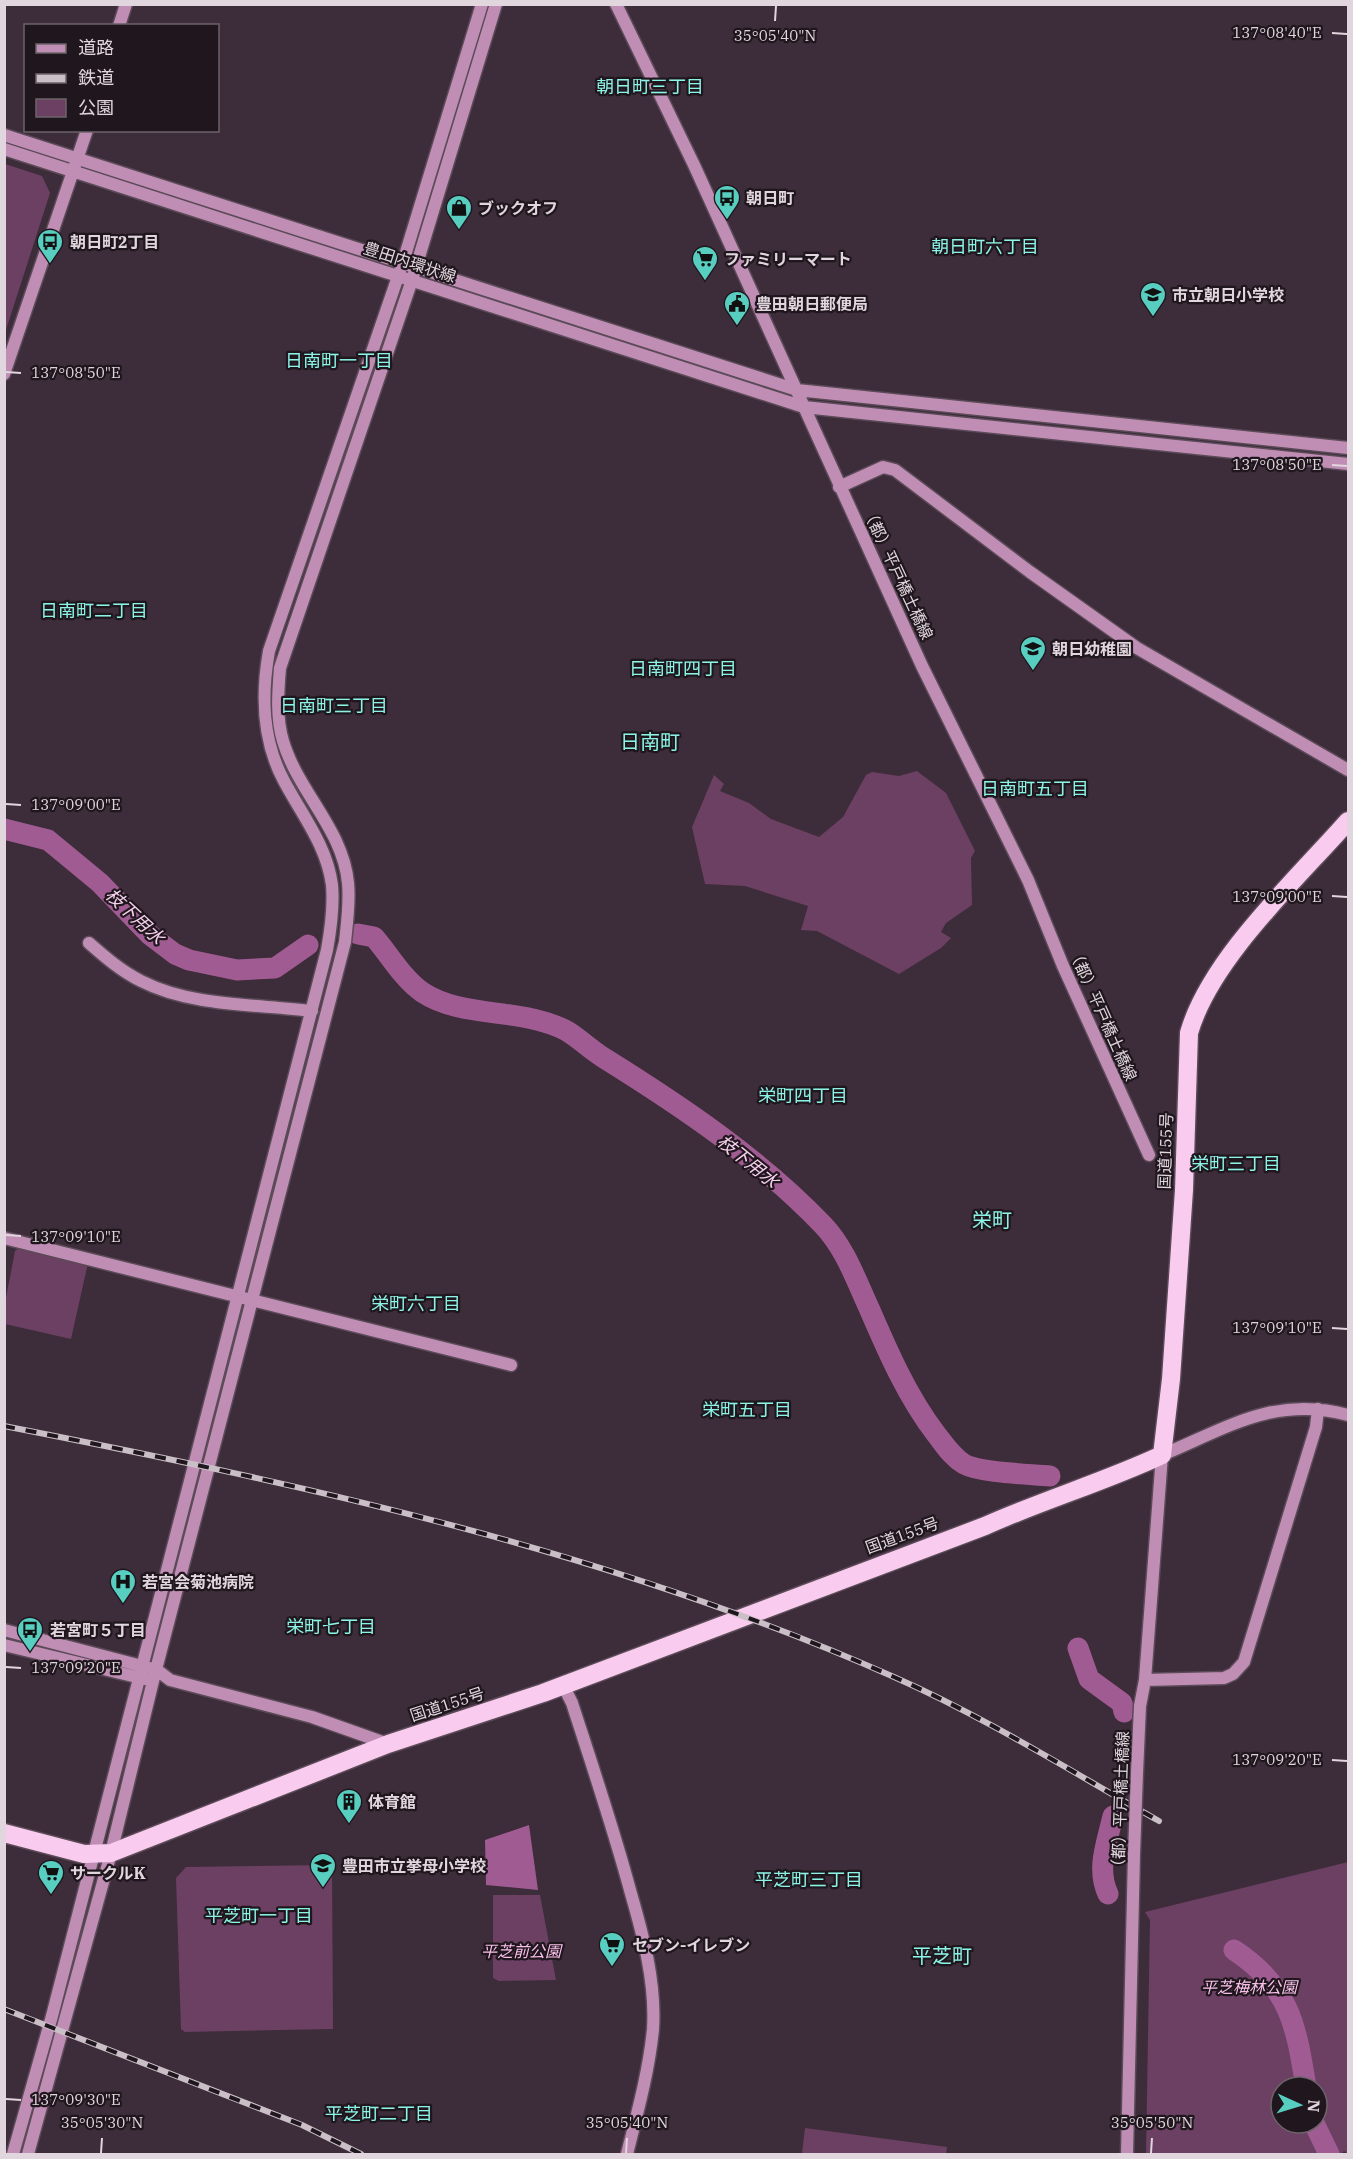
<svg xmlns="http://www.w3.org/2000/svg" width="1353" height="2159" font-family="'IBM Plex Serif','Noto Sans JP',serif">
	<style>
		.green { fill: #6c4063; fill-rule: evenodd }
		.water { fill: #a05b92 }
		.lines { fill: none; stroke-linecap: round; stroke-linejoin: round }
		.river { stroke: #a05b92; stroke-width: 21 }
		.secondary-casing { stroke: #5b4a57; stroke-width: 15 }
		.highway-casing { stroke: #5b4a57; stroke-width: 21 }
		.secondary { stroke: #c08eb5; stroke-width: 12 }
		.highway { stroke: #f9cbee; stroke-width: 18 }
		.rail-casing { stroke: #cabec7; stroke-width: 6 }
		.rail { stroke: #1f171d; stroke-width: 4; stroke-dasharray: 11; stroke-linecap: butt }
		.secondary-bridge-casing { stroke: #5b4a57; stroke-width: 15; stroke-linecap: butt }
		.secondary-bridge { stroke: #c08eb5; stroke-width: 12 }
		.ticks { fill: none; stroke: #e1d5de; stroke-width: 2 }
		.labels { text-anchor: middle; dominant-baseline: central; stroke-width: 4.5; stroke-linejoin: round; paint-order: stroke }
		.poi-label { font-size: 16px; font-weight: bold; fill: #e1d5de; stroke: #1f171d; text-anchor: start }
		.street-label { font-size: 16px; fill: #e1d5de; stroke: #1f171d }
		.park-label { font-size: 16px; font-style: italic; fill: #f9bfeb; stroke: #1f171d }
		.neighbourhood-label { font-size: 18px; fill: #8cf4e7; stroke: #1f171d }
		.water-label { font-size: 18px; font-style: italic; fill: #f7d0ed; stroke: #1f171d }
		.quarter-label { font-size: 20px; fill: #8cf4e7; stroke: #1f171d }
		.ticks-label { font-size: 15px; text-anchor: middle; fill: #e1d5de; stroke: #1f171d; stroke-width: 4.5; stroke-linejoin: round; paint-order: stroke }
	</style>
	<rect width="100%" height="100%" fill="#3d2c39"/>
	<path class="green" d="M5,164L42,176L50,193L5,333Z
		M917,771L946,793L975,851L971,858L972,905L946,923L941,932L951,938L941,948L899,974L817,931L801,930L808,906L745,886L705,884L692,827L714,775L724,784L720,791L749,803L771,819L819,837L843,817L866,775L872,772L899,776Z
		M20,1247L88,1263L71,1339L5,1324V1303L15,1251Z
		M1348,1862V2154L1344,2151L1341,2154H1146L1150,1920L1145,1912ZM1281,2087H1317V2123H1281Z
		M332,1865L333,2029L185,2032L181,2029L176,1878L186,1867Z
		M493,1895H540L556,1980L499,1981L493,1978Z
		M805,2128L947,2147L946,2154H802Z"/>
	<path class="water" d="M529,1825L538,1890L486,1885L485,1840Z"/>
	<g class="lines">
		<path class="river" d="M4,829L48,840L100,883L150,935L175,954L189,960L237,970L275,968L308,945
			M358,934L374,937C389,954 403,979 422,992C462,1019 522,1007 567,1031C580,1039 591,1050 604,1058C681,1106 760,1159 823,1225C845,1248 856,1280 869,1308C888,1352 907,1396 936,1434C944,1444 952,1457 964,1464C980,1473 1030,1474 1050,1476
			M1078,1648L1089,1679L1122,1703L1124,1712
			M1108,1894C1096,1868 1107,1843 1113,1816
			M1234,1950C1290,1987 1296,2025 1306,2087
			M1314,2123L1329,2154"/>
		<defs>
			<path id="secondary" d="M616,4L694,165L922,666L1028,880L1063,966L1149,1155
				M119,26L126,4
				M4,135L797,390L1348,448
				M4,149L804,407L1348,464
				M4,374L87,130
				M839,487L883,467L895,470L1030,572L1137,648L1348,770
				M89,943C105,957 121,971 141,981C192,1007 256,1004 312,1011
				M4,1238L511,1365
				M4,1630L157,1670L170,1680L312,1717L388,1744
				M4,1645L145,1679
				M1145,1680L1224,1678L1233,1674L1244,1662L1316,1427L1318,1409
				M563,1685L572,1703C592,1765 613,1827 630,1890C643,1935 656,1982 653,2029C649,2071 637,2114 627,2154
				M1137,1773L1140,1706L1145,1680L1162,1455C1227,1428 1275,1395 1348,1415
				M13,2154L52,2016L327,950C331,928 334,907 332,885C327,846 302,815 284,781C262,740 261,696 269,651L403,262L482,4
				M28,2154L111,1853L153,1681L345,942C347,923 350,902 348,883C343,829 298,792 283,741C276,718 278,692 280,668L412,280L496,4
				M1127,2154L1134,1854"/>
			<path id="highway" d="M4,1833L84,1854L111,1853L388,1744L543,1693L985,1526C1043,1500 1104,1482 1162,1455L1171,1379L1184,1190L1189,1033C1210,959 1297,879 1348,821"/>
		</defs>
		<use href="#secondary" class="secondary-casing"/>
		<use href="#highway" class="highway-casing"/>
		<use href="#secondary" class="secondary"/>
		<use href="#highway" class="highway"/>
		<defs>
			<path id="rail" d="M4,1426C307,1485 610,1551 894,1677C985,1717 1072,1772 1159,1821
				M4,2009L302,2125L361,2154"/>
		</defs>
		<use href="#rail" class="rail-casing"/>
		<use href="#rail" class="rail"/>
		<defs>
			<path id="secondary-bridge" d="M1134,1854L1137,1773"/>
		</defs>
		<use href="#secondary-bridge" class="secondary-bridge-casing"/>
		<use href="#secondary-bridge" class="secondary-bridge"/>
	</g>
	<path class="ticks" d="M775,21L776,6M1332,33L1347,34M6,372L21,373M1332,465L1347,466M6,804L21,805M1332,896L1347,897M6,1235L21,1236M1332,1328L1347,1329M6,1667L21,1668M1332,1760L1347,1761M6,2099L21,2100M101,2153L102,2138M626,2153L627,2138M1151,2153L1152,2138"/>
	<defs>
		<symbol id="bus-pin" viewBox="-11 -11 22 30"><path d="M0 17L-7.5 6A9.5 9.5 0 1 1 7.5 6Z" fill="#58cec0" stroke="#1f171d"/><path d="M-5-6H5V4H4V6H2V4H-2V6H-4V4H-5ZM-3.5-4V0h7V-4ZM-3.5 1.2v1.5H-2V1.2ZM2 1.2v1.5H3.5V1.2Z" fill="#111"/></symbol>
		<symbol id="shop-pin" viewBox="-11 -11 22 30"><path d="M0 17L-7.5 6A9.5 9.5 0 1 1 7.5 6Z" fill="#58cec0" stroke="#1f171d"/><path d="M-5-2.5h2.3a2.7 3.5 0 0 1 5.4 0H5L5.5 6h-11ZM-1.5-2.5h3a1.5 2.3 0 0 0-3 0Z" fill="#111"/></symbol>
		<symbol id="supermarket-pin" viewBox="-11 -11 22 30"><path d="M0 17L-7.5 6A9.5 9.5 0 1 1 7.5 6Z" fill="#58cec0" stroke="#1f171d"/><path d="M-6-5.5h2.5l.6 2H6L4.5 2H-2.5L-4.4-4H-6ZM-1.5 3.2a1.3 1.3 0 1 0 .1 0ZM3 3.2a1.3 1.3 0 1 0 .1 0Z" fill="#111"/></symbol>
		<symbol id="school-pin" viewBox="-11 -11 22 30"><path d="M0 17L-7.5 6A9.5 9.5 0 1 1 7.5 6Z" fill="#58cec0" stroke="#1f171d"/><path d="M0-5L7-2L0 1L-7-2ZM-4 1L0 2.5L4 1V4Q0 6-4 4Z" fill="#111"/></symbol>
		<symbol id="civic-pin" viewBox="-11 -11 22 30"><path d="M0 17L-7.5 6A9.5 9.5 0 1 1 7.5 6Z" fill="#58cec0" stroke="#1f171d"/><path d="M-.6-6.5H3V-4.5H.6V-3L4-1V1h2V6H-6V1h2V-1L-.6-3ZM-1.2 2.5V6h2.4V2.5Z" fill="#111"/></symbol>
		<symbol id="hospital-pin" viewBox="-11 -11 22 30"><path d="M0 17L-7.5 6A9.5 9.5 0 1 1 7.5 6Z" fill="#58cec0" stroke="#1f171d"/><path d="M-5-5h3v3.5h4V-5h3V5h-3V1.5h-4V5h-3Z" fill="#111"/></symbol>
		<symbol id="building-pin" viewBox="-11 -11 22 30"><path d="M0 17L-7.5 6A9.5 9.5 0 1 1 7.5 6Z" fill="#58cec0" stroke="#1f171d"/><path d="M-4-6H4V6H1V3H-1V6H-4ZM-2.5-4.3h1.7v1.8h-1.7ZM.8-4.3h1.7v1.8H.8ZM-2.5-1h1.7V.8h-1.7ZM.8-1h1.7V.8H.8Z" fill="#111"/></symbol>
	</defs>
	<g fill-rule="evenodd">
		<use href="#bus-pin" x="712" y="183" width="30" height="40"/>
		<use href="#shop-pin" x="444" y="193" width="30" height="40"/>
		<use href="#bus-pin" x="35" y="227" width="30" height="40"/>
		<use href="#supermarket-pin" x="690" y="244" width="30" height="40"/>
		<use href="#school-pin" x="1138" y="280" width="30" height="40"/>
		<use href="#civic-pin" x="722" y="289" width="30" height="40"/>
		<use href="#school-pin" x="1018" y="634" width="30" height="40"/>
		<use href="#hospital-pin" x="108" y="1567" width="30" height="40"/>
		<use href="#bus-pin" x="15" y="1615" width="30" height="40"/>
		<use href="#building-pin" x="334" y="1787" width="30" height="40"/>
		<use href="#school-pin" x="308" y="1851" width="30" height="40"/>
		<use href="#supermarket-pin" x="36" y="1858" width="30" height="40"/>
		<use href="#supermarket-pin" x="597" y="1930" width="30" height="40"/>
	</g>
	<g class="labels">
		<g class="poi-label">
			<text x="746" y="198">朝日町</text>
			<text x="478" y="208">ブックオフ</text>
			<text x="70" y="242">朝日町2丁目</text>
			<text x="724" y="259">ファミリーマート</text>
			<text x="1172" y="295">市立朝日小学校</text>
			<text x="756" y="304">豊田朝日郵便局</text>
			<text x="1052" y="649">朝日幼稚園</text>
			<text x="142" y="1582">若宮会菊池病院</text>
			<text x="50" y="1630">若宮町５丁目</text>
			<text x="368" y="1802">体育館</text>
			<text x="342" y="1866">豊田市立挙母小学校</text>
			<text x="70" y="1873">サークルK</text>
			<text x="632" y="1945">セブン-イレブン</text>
		</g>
		<g class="street-label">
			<text transform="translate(410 262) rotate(18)">豊田内環状線</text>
			<text transform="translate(898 573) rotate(65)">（都）平戸橋土橋線</text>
			<text transform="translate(1103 1014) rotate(66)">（都）平戸橋土橋線</text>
			<text transform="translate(1165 1151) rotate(-88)">国道155号</text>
			<text transform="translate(902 1535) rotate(-20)">国道155号</text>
			<text transform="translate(447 1704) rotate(-18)">国道155号</text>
			<text transform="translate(1120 1803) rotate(-88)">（都）平戸橋土橋線</text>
		</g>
		<g class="park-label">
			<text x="521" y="1951">平芝前公園</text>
			<text x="1249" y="1987">平芝梅林公園</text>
		</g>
		<g class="neighbourhood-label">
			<text x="650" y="86">朝日町三丁目</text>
			<text x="985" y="246">朝日町六丁目</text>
			<text x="339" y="360">日南町一丁目</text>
			<text x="94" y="610">日南町二丁目</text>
			<text x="683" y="668">日南町四丁目</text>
			<text x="334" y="705">日南町三丁目</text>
			<text x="1035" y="788">日南町五丁目</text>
			<text x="803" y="1095">栄町四丁目</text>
			<text x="1236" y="1163">栄町三丁目</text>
			<text x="416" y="1303">栄町六丁目</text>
			<text x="747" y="1409">栄町五丁目</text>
			<text x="331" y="1626">栄町七丁目</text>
			<text x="809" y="1879">平芝町三丁目</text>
			<text x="259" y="1915">平芝町一丁目</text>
			<text x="379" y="2113">平芝町二丁目</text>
		</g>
		<g class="water-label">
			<text transform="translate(135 916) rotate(43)">枝下用水</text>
			<text transform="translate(748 1161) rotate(39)">枝下用水</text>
		</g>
		<g class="quarter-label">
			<text x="650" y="741">日南町</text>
			<text x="992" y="1219">栄町</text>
			<text x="942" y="1955">平芝町</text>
		</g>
	</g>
	<g class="ticks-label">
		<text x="1277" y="38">137°08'40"E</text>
		<text x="775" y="41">35°05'40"N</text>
		<text x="76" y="378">137°08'50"E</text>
		<text x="1277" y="470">137°08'50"E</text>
		<text x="76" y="810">137°09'00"E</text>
		<text x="1277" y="902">137°09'00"E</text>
		<text x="76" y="1242">137°09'10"E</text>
		<text x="1277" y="1333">137°09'10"E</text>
		<text x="76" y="1673">137°09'20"E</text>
		<text x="1277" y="1765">137°09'20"E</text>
		<text x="76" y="2105">137°09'30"E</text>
		<text x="102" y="2128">35°05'30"N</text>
		<text x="627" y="2128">35°05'40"N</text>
		<text x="1152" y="2128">35°05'50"N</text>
	</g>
	<rect width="1353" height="2159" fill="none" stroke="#e1d5de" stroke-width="12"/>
	<rect x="24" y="24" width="195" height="108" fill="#1f171d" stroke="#6d636a" stroke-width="1.5"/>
	<rect x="36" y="44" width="30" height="9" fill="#c08eb5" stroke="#6d636a" stroke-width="1.5"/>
	<text x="78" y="54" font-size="18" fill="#e1d5de">道路</text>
	<rect x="36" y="74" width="30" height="9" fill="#cabec7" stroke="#6d636a" stroke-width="1.5"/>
	<text x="78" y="84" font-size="18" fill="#e1d5de">鉄道</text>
	<rect x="36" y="99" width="30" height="18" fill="#6c4063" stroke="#6d636a" stroke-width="1.5"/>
	<text x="78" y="114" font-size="18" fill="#e1d5de">公園</text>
	<g transform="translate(1299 2105) rotate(94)"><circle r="28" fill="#1f171d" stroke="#6d636a" stroke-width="1.5"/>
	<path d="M0-4.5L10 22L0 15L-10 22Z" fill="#58cec0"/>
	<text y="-9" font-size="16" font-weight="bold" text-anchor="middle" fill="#e1d5de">N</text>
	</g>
</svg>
